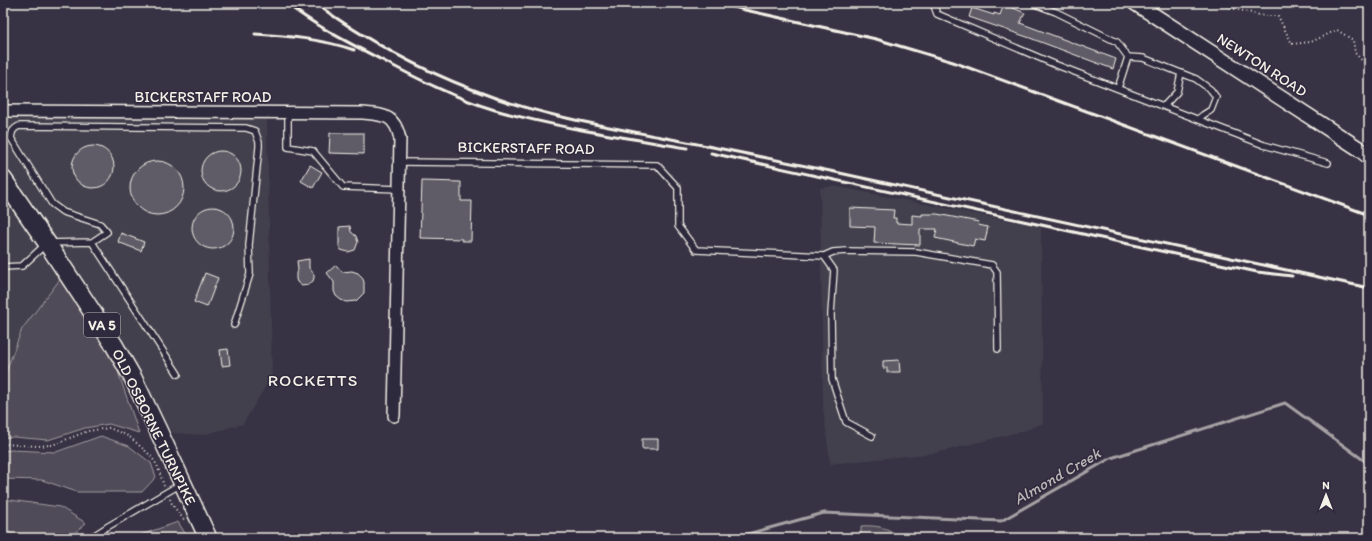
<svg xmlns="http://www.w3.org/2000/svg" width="1372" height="541" font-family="Itim,sans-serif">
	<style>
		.built { fill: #433f4e }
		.green { fill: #504b59; stroke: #a29ea0 }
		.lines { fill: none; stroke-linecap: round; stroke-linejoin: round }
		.stream { stroke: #a6a2a4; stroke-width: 3 }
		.building { fill: #5f5c67; stroke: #f4f1e8 }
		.service-casing { stroke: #f4f1e8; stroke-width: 8 }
		.minor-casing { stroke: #f4f1e8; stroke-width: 14 }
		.tertiary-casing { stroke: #f4f1e8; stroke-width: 17 }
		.primary-casing { stroke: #f4f1e8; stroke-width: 20 }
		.path { stroke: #f4f1e8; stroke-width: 2; stroke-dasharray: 1 3; stroke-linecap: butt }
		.service { stroke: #2f2a3d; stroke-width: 5.5 }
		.minor { stroke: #2f2a3d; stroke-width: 11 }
		.tertiary { stroke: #2f2a3d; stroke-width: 14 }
		.primary { stroke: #2f2a3d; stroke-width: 17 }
		.rail { stroke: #f4f1e8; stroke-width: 3 }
		.labels { text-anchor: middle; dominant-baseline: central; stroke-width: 3; stroke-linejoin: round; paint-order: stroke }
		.shield { fill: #2f2a3d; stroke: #b9b5b5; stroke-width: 1 }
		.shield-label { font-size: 14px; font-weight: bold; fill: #f4f1e8 }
		.street-label { font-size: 15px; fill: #f4f1e8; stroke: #2f2a3d }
		.water-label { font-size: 16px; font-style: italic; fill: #bab6b5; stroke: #2f2a3d }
		.quarter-label { font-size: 17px; letter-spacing: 1px; fill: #f4f1e8; stroke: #2f2a3d }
	</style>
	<rect width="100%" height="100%" fill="#373244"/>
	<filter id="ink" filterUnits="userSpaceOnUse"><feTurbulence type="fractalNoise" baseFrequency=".025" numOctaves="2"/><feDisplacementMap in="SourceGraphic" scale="8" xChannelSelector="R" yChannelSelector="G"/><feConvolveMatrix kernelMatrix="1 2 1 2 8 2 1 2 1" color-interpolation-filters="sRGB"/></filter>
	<g filter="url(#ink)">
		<path class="built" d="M3,117L267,119L272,376L243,424L202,435L173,433L87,290L3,165Z
			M834,186L1041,227L1043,423L1027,430L936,453L830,464L823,407L820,188Z
			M3,192L61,278L22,329L3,382Z"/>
		<path class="green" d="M61,278L115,363L139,433L109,424L85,428L48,440L13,437L3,438V382L7,369L22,329Z
			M101,436L129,446L151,463L156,477L142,492H77L42,480L3,479V451L12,450L56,452Z
			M3,499L60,507L86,523L69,538H17L3,527Z
			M178,522L188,538H132Z
			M861,526C875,525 890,527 900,538H861Z"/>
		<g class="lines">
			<path class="stream" d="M733,538L824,513L1001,521L1111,458L1285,403L1369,464"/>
		</g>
		<path class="building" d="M1004,4L1025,13L1020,23L1116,59L1113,69L1030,38L969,17L972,8L994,15V13L1000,15Z
			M330,133H364V154L329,153Z
			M72 167a21 21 0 1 1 42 0a21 21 0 1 1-42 0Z
			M201 171a20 20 0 1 1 40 0a20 20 0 1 1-40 0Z
			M130 188a27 27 0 1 1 54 0a27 27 0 1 1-54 0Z
			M310,165L322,172L313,188L301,181Z
			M422,181L461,182V201H472L471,241H462V239L420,238Z
			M192 228a21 21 0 1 1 42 0a21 21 0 1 1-42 0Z
			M850,208L894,210L893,218H896V223L912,224V215L922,216V214H937L979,222L978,225L988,227L985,241L975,239L973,246L935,238L937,229H920V245L874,243L875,227L850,226Z
			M350,226L351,232L356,236L358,242L355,250L348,252L341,250L339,246V227Z
			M121,233L144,242L141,251L118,242Z
			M309,259V268L314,274V278L313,281L308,285L302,286L297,282L296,279V273L298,270L297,261Z
			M336,265L342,272L352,271L358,273L362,277L364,282V293L356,301L346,302L341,300L336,296L334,291V282L327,273Z
			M205,273L218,278L207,307L194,302Z
			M228,349L230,365L222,366L220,350Z
			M899,360L900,372H887V368H883V361Z
			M642,439H658V449H642Z"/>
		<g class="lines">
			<defs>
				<path id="service" d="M933,3L937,14L1054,64L1264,145L1328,163
					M1032,3L1056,12L1117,42L1128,57L1118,88
					M1128,57L1143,58L1196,79L1211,90L1216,97L1211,110L1203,115L1198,119
					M1164,106L1177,92L1181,73
					M288,113V147L313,151L343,187L399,189
					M400,162L657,165L678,188V226L696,250L824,256L834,270L831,314L832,379L846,422L872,436
					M92,242L107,232L100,224L63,212L52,204L11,138C12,131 13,129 19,126L246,128L255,131L259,142V147L249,245L250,274L234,325
					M824,256L833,252L847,251L916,252L992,265L997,272L998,349
					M3,267L22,266L47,243L92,242L178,374
					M90,538L107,527L181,484"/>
				<path id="minor" d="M3,111L363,113C385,115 395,115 400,139L394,416"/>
				<path id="tertiary" d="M1135,3L1358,148L1369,157"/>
				<path id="primary" d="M3,179L47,243L114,345L133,378L158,430L208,538"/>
			</defs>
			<use href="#service" class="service-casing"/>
			<use href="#minor" class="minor-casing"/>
			<use href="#tertiary" class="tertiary-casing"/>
			<use href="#primary" class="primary-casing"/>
			<path class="path" d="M1211,3L1264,16H1278L1292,44L1311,42L1337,30L1353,40L1355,53L1369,68
				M3,444L38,446L52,445L88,431L109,428L124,434L131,438L150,455L157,465L164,486
				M170,499L172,504L184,520"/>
			<use href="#service" class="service"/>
			<use href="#minor" class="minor"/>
			<use href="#tertiary" class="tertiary"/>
			<use href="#primary" class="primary"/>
			<path class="rail" d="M286,3C315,26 349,43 382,60C418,79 455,98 495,110C558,128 623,137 687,148
				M315,3C364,39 417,68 474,90C534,114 598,125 661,137C719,148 777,160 835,172C1013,210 1191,249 1369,288
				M720,3L745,10L876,39L953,62L1369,215
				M255,34C288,36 322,39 354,50
				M711,153L1257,272L1292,276"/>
		</g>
	</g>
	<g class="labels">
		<rect class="shield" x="84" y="313" width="36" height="24" rx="3"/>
		<g class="shield-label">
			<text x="102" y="325">VA 5</text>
		</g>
		<g class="street-label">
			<text transform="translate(1262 65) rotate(33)">NEWTON ROAD</text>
			<text x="203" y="97">BICKERSTAFF ROAD</text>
			<text transform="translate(526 148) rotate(1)">BICKERSTAFF ROAD</text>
			<text transform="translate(154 427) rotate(64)">OLD OSBORNE TURNPIKE</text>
		</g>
		<g class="water-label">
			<text transform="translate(1057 476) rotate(-30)">Almond Creek</text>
		</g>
		<g class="quarter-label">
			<text x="313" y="380">ROCKETTS</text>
		</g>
	</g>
	<rect width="1372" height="541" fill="none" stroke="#2f2a3d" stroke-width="16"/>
	<rect x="8" y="8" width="1356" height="525" fill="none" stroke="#f4f1e8" stroke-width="1.5" filter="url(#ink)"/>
	<g transform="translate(1326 495)" stroke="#2f2a3d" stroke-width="3" paint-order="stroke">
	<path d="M0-3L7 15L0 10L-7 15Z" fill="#f4f1e8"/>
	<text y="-6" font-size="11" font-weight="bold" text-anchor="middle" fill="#f4f1e8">N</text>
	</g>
</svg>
